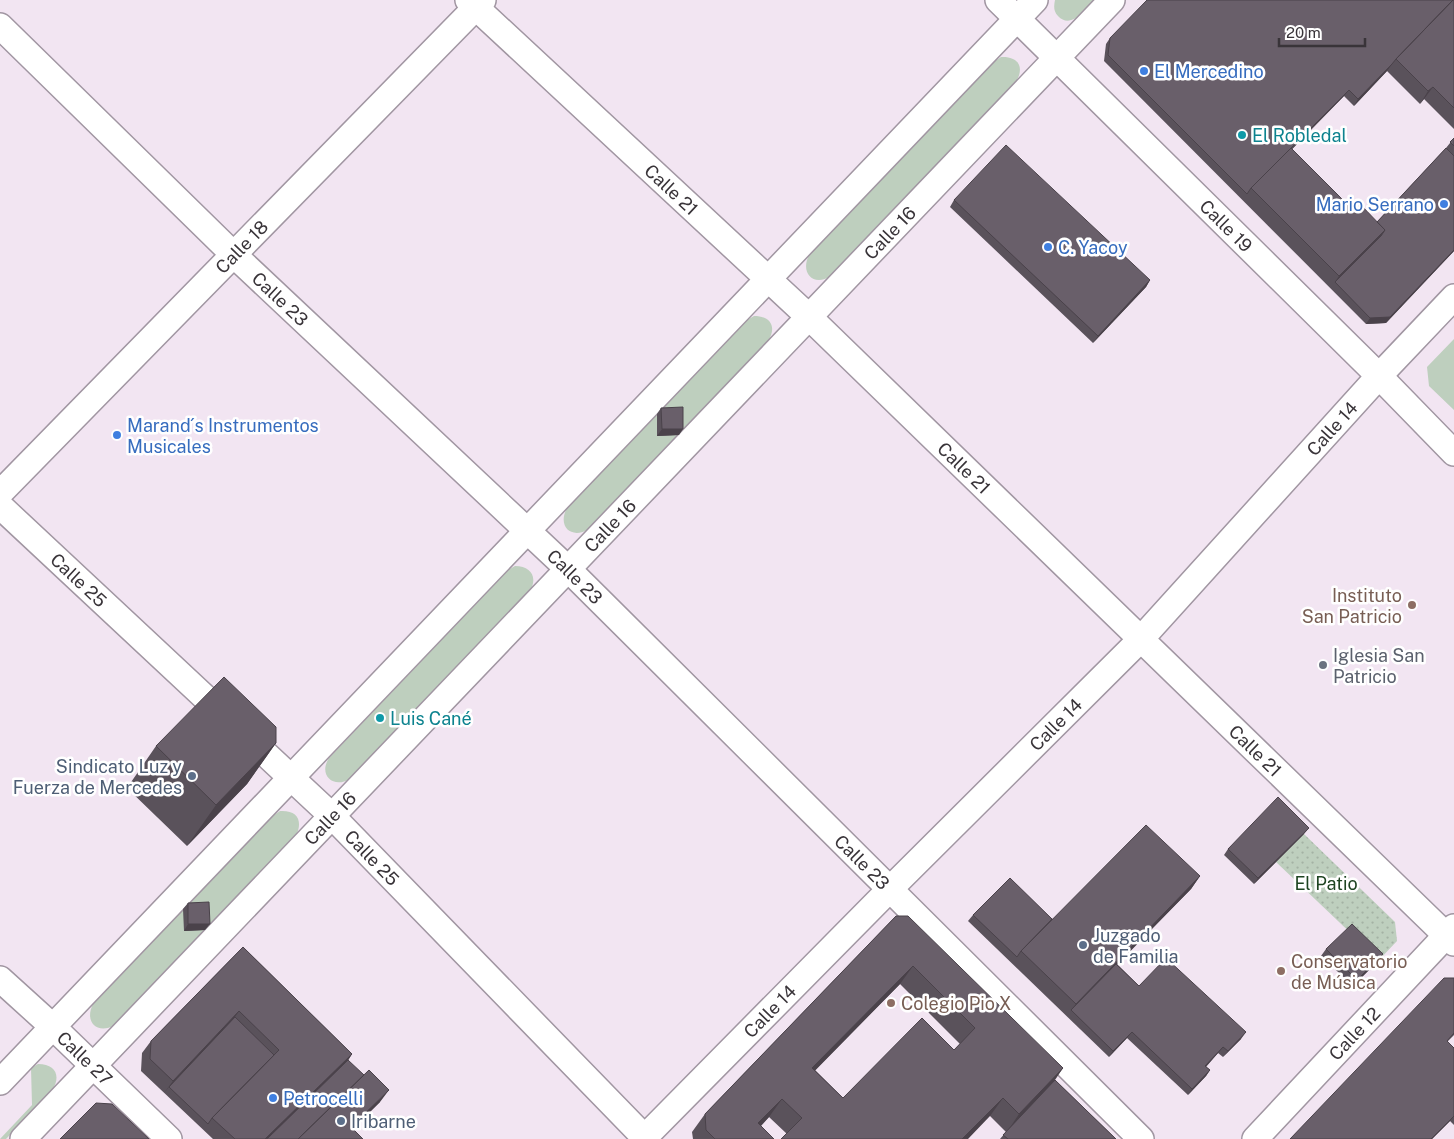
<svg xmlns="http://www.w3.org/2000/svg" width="1454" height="1139" font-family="'Public Sans',sans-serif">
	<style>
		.green { fill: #becfbe }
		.park { fill: url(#park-dots) }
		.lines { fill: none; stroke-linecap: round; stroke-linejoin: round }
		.street-casing { stroke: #a196a2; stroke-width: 28 }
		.street { stroke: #fff; stroke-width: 25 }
		.wall { fill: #5a525b; fill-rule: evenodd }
		.shaded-wall { fill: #4a424a }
		.building { fill: #695f6a; stroke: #4a424a; fill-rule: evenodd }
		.shop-dot { fill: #3f7fe0; stroke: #fff; stroke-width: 2 }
		.culture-dot { fill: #0f9aa8; stroke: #fff; stroke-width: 2 }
		.education-dot { fill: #8d6e63; stroke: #fff; stroke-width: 2 }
		.worship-dot { fill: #6b7280; stroke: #fff; stroke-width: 2 }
		.service-dot { fill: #5c6f8a; stroke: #fff; stroke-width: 2 }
		.labels { text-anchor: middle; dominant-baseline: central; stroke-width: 5; stroke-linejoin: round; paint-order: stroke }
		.shop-label { font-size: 18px; fill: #366cbe; stroke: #fff; text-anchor: start }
		.culture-label { font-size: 18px; fill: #0d838f; stroke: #fff; text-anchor: start }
		.street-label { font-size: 18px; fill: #393439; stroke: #fff }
		.education-label { font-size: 18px; fill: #785e54; stroke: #fff; text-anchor: start }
		.worship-label { font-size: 18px; fill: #5b616d; stroke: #fff; text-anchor: start }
		.service-label { font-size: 18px; fill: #4e5e75; stroke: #fff; text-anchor: start }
		.park-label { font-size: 18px; fill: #1e4421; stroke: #fff }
	</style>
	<defs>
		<pattern id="park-dots" width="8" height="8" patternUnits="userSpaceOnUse" patternTransform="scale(1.25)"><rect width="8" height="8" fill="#becfbe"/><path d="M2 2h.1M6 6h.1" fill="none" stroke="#a4b2a4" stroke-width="1.8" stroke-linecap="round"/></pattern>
	</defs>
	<rect width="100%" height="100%" fill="#f2e5f2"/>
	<path class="green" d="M1055,0H1095C1086,9 1071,30 1058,16C1053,11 1054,5 1055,0Z
		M1001,57C1018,56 1025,67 1016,82L831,276C813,287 800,273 809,255L995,61Z
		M754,316C771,316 777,327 768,341L589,529C571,540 557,526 567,508L747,320Z
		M1454,339V410L1429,386L1427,367Z
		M515,566C531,566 538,577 530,591L350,779C333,789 318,775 329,758L508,570Z
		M280,811C298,810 303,821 296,836L115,1025C97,1035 84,1022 93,1004L274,815Z
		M38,1064C55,1064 61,1075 53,1089L6,1139H0L32,1105L31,1068Z"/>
	<path class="park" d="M1304,834L1395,922L1397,941L1379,960L1276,862Z"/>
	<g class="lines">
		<defs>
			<g id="street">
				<path id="s1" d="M468,0L809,317L1454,943"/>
				<path id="s2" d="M998,0L1379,376L1454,453"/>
				<path id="s3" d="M0,26L234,255L568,569L1141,1139"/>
				<path id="s4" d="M0,493L483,0"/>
				<path id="s5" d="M0,506L332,816L646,1139"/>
				<path id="s6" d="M0,979L53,1027L169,1139"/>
				<path d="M0,1082L1035,0"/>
				<path id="s7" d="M23,1139L1112,0"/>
				<path id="s8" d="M643,1139L891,888L1140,640L1379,376L1454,297"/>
				<path id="s9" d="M1255,1139L1454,927"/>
			</g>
		</defs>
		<use href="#street" class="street-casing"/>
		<use href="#street" class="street"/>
	</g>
	<path class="wall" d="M1454,0V129L1424,99L1420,104L1387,71L1354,106L1344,96L1292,149L1352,209L1377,222L1446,148L1454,138V251L1386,323L1366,324L1104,61L1106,44L1110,38Z
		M954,200L1150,280L1146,287L1093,343L950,207Z
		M661,408L679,435L657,436V414Z
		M276,743L247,784L187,846L127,788L156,746Z
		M1304,834L1254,884L1224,855L1228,849Z
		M1200,876L1191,889L1117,964L1139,986L1241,1039L1223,1057L1218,1053L1206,1067L1210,1070L1206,1076L1188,1095L1127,1038L1109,1057L968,921L973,915L1052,919Z
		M188,903L205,930L184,931L183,909Z
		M896,916L1063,1068L1055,1080L1116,1139H1000L1006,1132L990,1116L787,1134L769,1117L761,1126L774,1139H693L692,1132L705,1114ZM900,984L960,1044L954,1050L843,1098L815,1070Z
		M243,947L352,1054L348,1060L380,1102L353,1129L363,1139H213L141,1071L142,1053L151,1041Z
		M1326,949L1383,954L1379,960L1353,986L1321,956Z
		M1454,978V1035L1447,1042L1454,1048V1125L1450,1121L1432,1139H1290Z"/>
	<path class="shaded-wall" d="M1392,64L1387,71L1354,106L1358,99Z
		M1433,87L1424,99L1420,104L1428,91Z
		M1349,90L1344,96L1253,189H1252Z
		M1385,230L1377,242L1335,282L1339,276Z
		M1454,250V251L1386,323L1366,324L1370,318Z
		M1150,280L1146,287L1093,343L1098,336Z
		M662,429H683L679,435L657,436Z
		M276,743L247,784L187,846L216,805Z
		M1309,828L1304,834L1254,884L1258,878Z
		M1200,876L1191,889L1072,1011L1071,1010L1076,1004Z
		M188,924H210L205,930L184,931Z
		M1383,954L1379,960L1353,986L1357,980Z
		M913,966L900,984L800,1086L812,1068Z
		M239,1011L230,1024L169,1087L164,1093L173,1081Z
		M1132,1032L1127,1038L1109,1057L1113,1051Z
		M1246,1032L1241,1039L1223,1057L1228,1051Z
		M1223,1047L1218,1053L1201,1072L1205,1066Z
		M352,1054L344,1067L269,1139H265Z
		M1063,1068L1050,1086L1007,1132L1019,1114Z
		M1210,1070L1206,1076L1188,1095L1192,1089Z
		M389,1090L380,1102L342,1139L351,1127Z
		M1003,1098L990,1116L968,1139H962Z
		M782,1099L769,1117L748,1139L758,1123Z
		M1454,1116L1450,1121L1432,1139H1431Z"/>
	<path class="building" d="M1147,0H1453L1396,59L1392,64L1358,99L1349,90L1251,188L1247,194L1108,55L1110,38Z
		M1453,0H1454V108L1433,87L1428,91L1396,59Z
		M1454,138V146L1450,142Z
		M1006,145L1150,280L1098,336L954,200Z
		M1291,148L1352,209L1358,202L1385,230L1339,276L1251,188Z
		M1446,148L1454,156V250L1390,317L1370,318L1335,282L1381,236L1385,230L1377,222Z
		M683,407V429H662L661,408Z
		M224,677L276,727V743L216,805L156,746Z
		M1278,797L1309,828L1258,878L1228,849Z
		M1146,825L1200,876L1076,1004L1021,951Z
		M1010,878L1052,919L1021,951L1017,957L973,915Z
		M209,902L210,924H188V903Z
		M896,916H908L1063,1068L1019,1114L1003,1098L962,1139H781L802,1118L782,1099L758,1123L774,1139H715L706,1130L705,1114ZM913,966L975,1028L954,1050L922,1018L843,1098L812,1068Z
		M1352,924L1383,954L1357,980L1326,949Z
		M243,947L352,1054L265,1139H235L212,1118L279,1050L239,1011L173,1081L150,1059L151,1041Z
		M1166,958L1246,1032L1228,1051L1223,1047L1205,1066L1210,1070L1192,1089L1132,1032L1113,1051L1071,1010L1116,964L1139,986Z
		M1444,978H1454V1033L1447,1041L1454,1048V1116L1431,1139H1290Z
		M235,1017L274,1055L212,1118L208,1124L169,1087Z
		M348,1060L364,1075L298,1139H267Z
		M369,1070L389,1090L351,1127L363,1139H298Z
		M1055,1080L1116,1139H1008L1003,1135Z
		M96,1103L112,1104L149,1139H60Z"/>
	<g class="shop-dot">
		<circle cx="1144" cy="71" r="5"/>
		<circle cx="1444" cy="204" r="5"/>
		<circle cx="1048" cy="247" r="5"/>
		<circle cx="117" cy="435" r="5"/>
		<circle cx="273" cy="1098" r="5"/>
	</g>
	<g class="culture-dot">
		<circle cx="1242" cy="135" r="5"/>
		<circle cx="380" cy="718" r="5"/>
	</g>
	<g class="education-dot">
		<circle cx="1412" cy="605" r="5"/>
		<circle cx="1281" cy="971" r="5"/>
		<circle cx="891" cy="1003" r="5"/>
	</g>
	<circle class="worship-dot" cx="1323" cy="665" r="5"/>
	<g class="service-dot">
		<circle cx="192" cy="776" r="5"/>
		<circle cx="1083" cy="945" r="5"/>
		<circle cx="341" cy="1121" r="5"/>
	</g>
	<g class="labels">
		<g class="shop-label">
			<text x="1154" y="71">El Mercedino</text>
			<text x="1434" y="204" text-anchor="end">Mario Serrano</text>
			<text x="1058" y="247">C. Yacoy</text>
			<text x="127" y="425">Marand´s Instrumentos<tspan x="127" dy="21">Musicales</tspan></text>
			<text x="283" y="1098">Petrocelli</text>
		</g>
		<g class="culture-label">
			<text x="1252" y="135">El Robledal</text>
			<text x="390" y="718">Luis Cané</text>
		</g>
		<g class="street-label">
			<text stroke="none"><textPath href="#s1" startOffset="278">Calle 21</textPath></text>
			<text stroke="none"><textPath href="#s2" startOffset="321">Calle 19</textPath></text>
			<text stroke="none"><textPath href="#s7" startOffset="1254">Calle 16</textPath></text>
			<text stroke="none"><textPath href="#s4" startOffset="345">Calle 18</textPath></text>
			<text stroke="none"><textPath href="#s3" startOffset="391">Calle 23</textPath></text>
			<text stroke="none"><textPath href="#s8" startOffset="990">Calle 14</textPath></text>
			<text stroke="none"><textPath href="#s1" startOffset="682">Calle 21</textPath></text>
			<text stroke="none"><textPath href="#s7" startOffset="849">Calle 16</textPath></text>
			<text stroke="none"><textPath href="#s3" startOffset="796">Calle 23</textPath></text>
			<text stroke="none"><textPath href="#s5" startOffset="108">Calle 25</textPath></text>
			<text stroke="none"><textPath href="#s8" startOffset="585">Calle 14</textPath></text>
			<text stroke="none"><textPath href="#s1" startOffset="1088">Calle 21</textPath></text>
			<text stroke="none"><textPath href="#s7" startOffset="444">Calle 16</textPath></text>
			<text stroke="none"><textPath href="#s5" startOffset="512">Calle 25</textPath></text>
			<text stroke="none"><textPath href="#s3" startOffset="1201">Calle 23</textPath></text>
			<text stroke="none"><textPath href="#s8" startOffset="180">Calle 14</textPath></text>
			<text stroke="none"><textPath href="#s9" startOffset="145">Calle 12</textPath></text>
			<text stroke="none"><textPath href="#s6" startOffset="116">Calle 27</textPath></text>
		</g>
		<g class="education-label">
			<text x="1402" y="595" text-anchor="end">Instituto<tspan x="1402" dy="21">San Patricio</tspan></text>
			<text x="1291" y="961">Conservatorio<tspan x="1291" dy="21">de Música</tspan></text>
			<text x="901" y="1003">Colegio Pio X</text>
		</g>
		<g class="worship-label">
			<text x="1333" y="655">Iglesia San<tspan x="1333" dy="21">Patricio</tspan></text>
		</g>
		<g class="service-label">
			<text x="182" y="766" text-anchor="end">Sindicato Luz y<tspan x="182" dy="21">Fuerza de Mercedes</tspan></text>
			<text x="1093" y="935">Juzgado<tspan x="1093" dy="21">de Familia</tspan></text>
			<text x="351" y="1121">Iribarne</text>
		</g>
		<g class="park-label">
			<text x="1326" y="883">El Patio</text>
		</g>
	</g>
	<path d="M1279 38v8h86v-8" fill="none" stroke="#393439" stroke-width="2.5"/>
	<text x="1286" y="38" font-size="15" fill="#393439" stroke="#ffffff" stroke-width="4" paint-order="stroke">20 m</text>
</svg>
